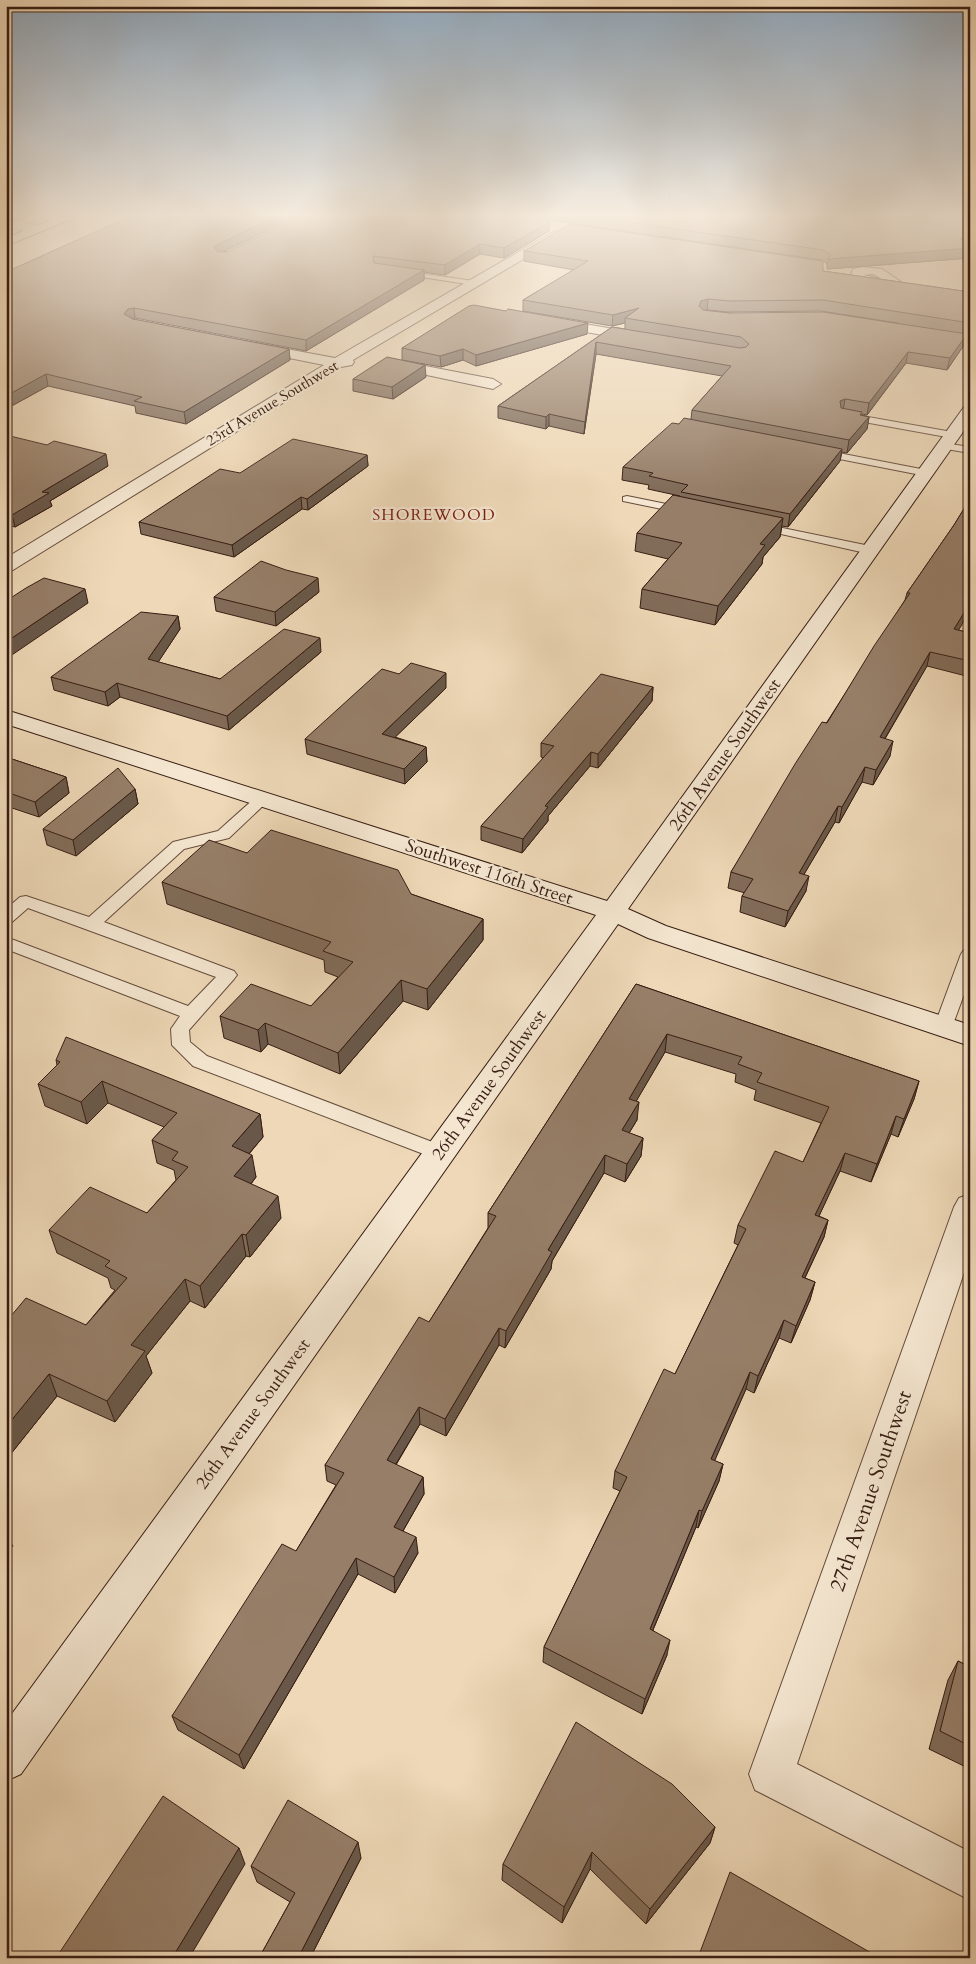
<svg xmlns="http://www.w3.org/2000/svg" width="976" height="1964" font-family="Cardo,serif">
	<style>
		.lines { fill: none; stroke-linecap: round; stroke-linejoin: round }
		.lane-casing { stroke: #654c3c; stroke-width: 2 }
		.street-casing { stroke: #654c3c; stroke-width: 2 }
		.secondary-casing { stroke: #371d13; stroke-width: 2 }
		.lane { fill: #f4e6d0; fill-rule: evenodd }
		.street { fill: #f4e6d0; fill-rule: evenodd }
		.secondary { fill: #f4e6d0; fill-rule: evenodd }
		.wall { fill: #816c59; stroke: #371d13; fill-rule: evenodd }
		.shaded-wall { fill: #695849; stroke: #371d13 }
		.building { fill: #967e68; stroke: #371d13 }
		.labels { text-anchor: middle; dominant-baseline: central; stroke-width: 4.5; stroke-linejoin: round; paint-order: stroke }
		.far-street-label { font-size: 15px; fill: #371d13; stroke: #f4e6d0 }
		.far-neighbourhood-label { font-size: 16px; letter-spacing: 1px; fill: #7a1f14; stroke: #f4e6d0 }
		.street-label { font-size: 18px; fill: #371d13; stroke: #f4e6d0 }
		.near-street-label { font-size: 21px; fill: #371d13; stroke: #f4e6d0 }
	</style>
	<rect width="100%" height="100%" fill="#eed8b7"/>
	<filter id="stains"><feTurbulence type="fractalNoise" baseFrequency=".004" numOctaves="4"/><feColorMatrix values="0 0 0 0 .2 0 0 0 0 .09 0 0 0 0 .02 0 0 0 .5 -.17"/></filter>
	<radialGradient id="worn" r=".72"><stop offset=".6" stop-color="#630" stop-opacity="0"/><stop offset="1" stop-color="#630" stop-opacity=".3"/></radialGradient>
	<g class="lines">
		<defs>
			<path id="lane" d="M399,270L473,281L477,283L473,285L402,274L398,272Z
				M846,413L952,432L957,435L952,438L842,418V414Z
				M944,443L970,447V453L940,448V444Z
				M818,449L926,470L931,473L926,476L814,454L813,452Z
				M627,496L686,508L692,511L686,514L623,501V497Z
				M758,523L870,546L876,550L870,554L754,528V524Z
				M262,794L267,796L270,799L267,802L229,838L184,849L104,922L234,971L237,975L234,979L189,1030L190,1042L207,1056L448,1148L451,1153L448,1158L441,1161L434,1158L193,1066L172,1045L171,1029L180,1016L6,949V937L188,1006L216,977L28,908L12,922L6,923V909L20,897L26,896L89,917L173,842L218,831L257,796Z
				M970,948V978L952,1027L949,1032L943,1033L937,1032L934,1027L961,954L964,950Z"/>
			<path id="street" d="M6,220L38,225L44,229L38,233L6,228Z
				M555,231L561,235L559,238L353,360L354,362L352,365L341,367L13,570L6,572V558L324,365L249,350L247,347L249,344L254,343L335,358Z
				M863,267L882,269L901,282L899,285L881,287L851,280L850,277L853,269ZM873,274L882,279L863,275Z
				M550,318L643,334L650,338L643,342L545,325L543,322Z
				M389,359L493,379L501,384L493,389L384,366L382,363Z
				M970,1194V1255L797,1764L970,1852V1900L755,1790L749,1774L954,1207L959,1198Z"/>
			<path id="secondary" d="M66,214H83L6,246V238Z
				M970,405V422L628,909L666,926L970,1025V1046L648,938L618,924L21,1774L6,1781V1722L596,915L6,724V710L607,901L964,407Z"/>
		</defs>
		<use href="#lane" class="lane-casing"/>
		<use href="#street" class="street-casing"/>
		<use href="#secondary" class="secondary-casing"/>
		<use href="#lane" class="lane"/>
		<use href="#street" class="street"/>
		<use href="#secondary" class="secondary"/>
	</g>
	<path class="wall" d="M6,214H34L19,220L6,219Z
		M301,214L223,252L549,231L504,258L480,254L445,275L424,272V280L306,351L135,318L132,319L289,349L290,360L186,424L136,413L135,406L48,386L6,409V272Z
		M506,214H970V215H964L970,216V258L827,269V264L822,260Z
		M524,251L823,271L970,292V335L967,334L964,345L947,370L906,363L867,415L862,414V415L869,417L867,429L847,453L842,452L840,461L788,527L782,526L780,537L763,557L762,564L715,625L640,608L642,589L668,559L635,551L637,533L680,496L648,489L649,485L622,480L623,467L679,424L691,419L692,410L722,376L596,354L584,434L549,426L546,429L498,418V406L612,327L625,329V323L612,326L523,311V300L574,270L524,261ZM707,310L728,312L821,311L897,323L729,313Z
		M506,311L587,334L476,366L463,360L441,367L402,360V348Z
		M426,377L393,399L353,391V379Z
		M6,435L108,466L50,501L52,506L15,527L7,525H6Z
		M367,455L368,466L308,510L302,509L234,557L141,534L139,522Z
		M970,499V592L958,630L970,633V677L927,666L885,739L890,756L873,785L862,782L839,823L835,822L804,874L806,891L785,927L740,912L742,896L745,893L728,888L731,872L905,600L907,593L954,525Z
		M319,592L276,626L216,611L214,597Z
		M178,616L180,629L158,662L220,679L321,652L229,730L120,697L108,706L54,690L51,677Z
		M653,687L652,701L598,768L590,766L548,816V821L522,853L481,840V826L544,758L541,757V743Z
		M446,688L395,737L426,747L427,762L405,784L307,754L305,739Z
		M6,757L66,777L69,793L39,817L6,806Z
		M135,789L138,804L76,856L47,845L43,829Z
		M247,853L411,894L483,919V940L428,1010L403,1001L340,1074L268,1044L261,1052L224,1038L220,1016L311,1006L338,977L325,972L324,960L167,904L162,882Z
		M636,984L919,1081L914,1099L898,1137L891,1134L871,1182L840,1171L819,1216L828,1220L824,1237L805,1278L815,1282L810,1300L791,1343L779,1338L754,1393L746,1389L714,1461L723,1464L719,1481L698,1528L696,1527L653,1630L667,1655L642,1714L543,1662L544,1647L620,1491L613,1488L615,1471L675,1374L738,1245L734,1243L738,1225L803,1162L821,1123L754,1100L756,1090L735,1082L736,1074L665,1052L636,1101L637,1120L629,1133L643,1138L641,1156L625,1182L604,1173L552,1261L551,1269L505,1348L499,1345L446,1436L420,1424L396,1465L423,1477L424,1494L403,1531L418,1553L395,1593L358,1574L244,1769L178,1730L172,1716L296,1551L336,1485L327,1481L325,1465L429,1322L488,1228V1213Z
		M56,1060L260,1114L263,1137L249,1154L256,1177L251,1184L281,1218L250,1257L246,1256L205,1308L190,1301L146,1356L152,1373L115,1422L57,1396L6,1460V1322L86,1325L115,1290L111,1288L108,1278L57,1253L49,1230L147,1213L176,1180L174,1170L157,1163L152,1140L164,1127L108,1103L87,1124L45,1106L38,1084L57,1065Z
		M958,1661L970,1667V1769L929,1749L948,1680Z
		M715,1827L710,1843L646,1924L590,1869L562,1923L502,1880L503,1864Z
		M361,1858L310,1958H259L290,1902L257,1882L251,1866Z"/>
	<path class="shaded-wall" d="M17,214H34L19,220Z
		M280,214H301L216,255L214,248L215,246Z
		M550,222L549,231L504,258V248Z
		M970,237V246L960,239Z
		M480,244V254L445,275V265Z
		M970,248V258L827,269L828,259Z
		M424,270V280L306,351V340Z
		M708,299L707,310L700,312L699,306L701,301Z
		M134,308L135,318L130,319L124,314L128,309Z
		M639,308L625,318V323L612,326L613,315Z
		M588,323L587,334L476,366V355Z
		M967,334L964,345L947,370L950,358Z
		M596,342V354L584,434L585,422Z
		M289,349L290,360L186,424L184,412Z
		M463,349V360L441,367L440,356Z
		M908,352L906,363L867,415L869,403Z
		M425,365L426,377L393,399L392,387Z
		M46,374L48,386L6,409V396Z
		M845,399L843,411L838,413L840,401Z
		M549,414V426L546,429V417Z
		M869,417L867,429L847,453L849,440Z
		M842,449L840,461L788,527L790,514Z
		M106,454L108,466L50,501L52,506L15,527L12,515L42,492Z
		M367,455L368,466L308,510L307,499Z
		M301,497L302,509L234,557L232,545Z
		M783,518L780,537L763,557L762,564L715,625L718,606L760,544Z
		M318,578L319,592L276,626L275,612Z
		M970,583V592L961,606L965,592Z
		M85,589L88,603L6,659V642Z
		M970,603V611L951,643L954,629Z
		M178,616L180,629L151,673L148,659Z
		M320,638L321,652L229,730L227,716Z
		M930,652L927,666L877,752L880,737Z
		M446,673V688L383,749L382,734Z
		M117,683L120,697L108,706L105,692Z
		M653,687L652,701L598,768V754Z
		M893,741L890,756L873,785L876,770Z
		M426,747L427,762L405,784L404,769Z
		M591,752L590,766L548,816V821L522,853L523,839L545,806Z
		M865,767L862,782L839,823L842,807Z
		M66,777L69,793L39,817L35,802Z
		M135,789L138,804L76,856L73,840Z
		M838,806L835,822L796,888L799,873Z
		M809,876L806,891L785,927L788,911Z
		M483,919V940L428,1010L427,989Z
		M401,980L403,1001L340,1074L338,1053Z
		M265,1023L268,1044L261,1052L258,1030Z
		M667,1034L665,1052L627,1117L629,1099Z
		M102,1081L108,1103L87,1124L81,1102Z
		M919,1081L914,1099L898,1137L904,1119Z
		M639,1102L637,1120L620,1148L622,1130Z
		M260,1114L263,1137L236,1169L232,1146Z
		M896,1116L891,1134L871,1182L877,1164Z
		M643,1138L641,1156L625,1182L627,1164Z
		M845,1153L840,1171L811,1233L815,1215Z
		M252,1155L256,1177L239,1199L234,1176Z
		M605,1155L604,1173L552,1261L551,1269L505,1348L506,1331L548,1250Z
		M278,1196L281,1218L250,1257L246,1235Z
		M828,1220L824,1237L797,1294L802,1277Z
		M242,1234L246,1256L205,1308L200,1286Z
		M185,1279L190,1301L146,1356L152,1373L115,1422L107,1401L131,1345Z
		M815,1282L810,1300L791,1343L796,1326Z
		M784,1320L779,1338L754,1393L758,1376Z
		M499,1328V1345L446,1436L445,1419Z
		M750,1372L746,1389L708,1476L711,1459Z
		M49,1374L57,1396L6,1460V1427Z
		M419,1407L420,1424L388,1477L387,1460Z
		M723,1464L719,1481L698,1528L702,1511Z
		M423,1477L424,1494L396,1543L394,1527Z
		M699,1510L696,1527L647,1644L650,1629Z
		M6,1533L13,1546L6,1555Z
		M416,1537L418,1553L395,1593L394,1577Z
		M356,1558L358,1574L244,1769L239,1755Z
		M670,1640L667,1655L642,1714L645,1699Z
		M715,1827L710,1843L646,1924L650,1909Z
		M358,1842L361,1858L310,1958H298Z
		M239,1848L245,1864L189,1958H172Z
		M592,1852L590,1869L562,1923L564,1907Z"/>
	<path class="building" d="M135,214H280L215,246L214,248L218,252H227L305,214H499L550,222L504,248L480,244L445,265L373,256L374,263L424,270L306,340L134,308L128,309L124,314L133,319L289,349L184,412L134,401L142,397L46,374L6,396V309L7,308H6V272Z
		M571,214H958L970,216V237L960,239L970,245V248L828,259L831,255L824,250Z
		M570,224L823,261V271L970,292V323L823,300L729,301L708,299L701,301L699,306L703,310L729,313L823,312L967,334L950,358L908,352L869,403L845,399L840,401L841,408L862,412L860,415L869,417L849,440L692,410L731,366L596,342L585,422L549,414L546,417L498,406L612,327L740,348L746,347L749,344L741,337L625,318L639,308L613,315L523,300L588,261L524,251Z
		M474,305L506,311L508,309L588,323L476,355L463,349L440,356L402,348L469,306Z
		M387,357L425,365L392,387L353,379Z
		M684,418L842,449L790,514L681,492L688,485L649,476L653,473L623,467L672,423L679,424Z
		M6,435L47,445L54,441L106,454L42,492L49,493L12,515L6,513Z
		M293,439L367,455L307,499L301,497L232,545L139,522L220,469L240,473Z
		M673,495L783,518L760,544L765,545L718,606L642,589L682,543L637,533Z
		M970,499V583L965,592L970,593V603L954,629L970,633V661L930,652L880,737L893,741L876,770L865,767L842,807L838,806L799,873L809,876L788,911L742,896L753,879L731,872L795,764L822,722L827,723L874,646L910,593H907L954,525Z
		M261,561L286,570L318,578L275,612L214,597Z
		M44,578L85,589L6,642V601L26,588Z
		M141,612L178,616L148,659L220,679L284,629L320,638L227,716L117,683L105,692L51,677Z
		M411,663L446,673L382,734L426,747L404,769L305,739L382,669L399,674Z
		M601,674L653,687L598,754L591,752L545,806L548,807L523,839L481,826L554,746L541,743Z
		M6,757L66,777L35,802L6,792Z
		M118,768L135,789L73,840L43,829Z
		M271,830L398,870L411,894L483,919L427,989L401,980L338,1053L265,1023L258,1030L220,1016L251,984L311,1006L353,962L323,951L331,942L162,882L209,840L247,853Z
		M636,984L919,1081L904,1119L896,1116L877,1164L845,1153L815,1215L828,1220L802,1277L815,1282L796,1326L784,1320L758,1376L750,1372L711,1459L723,1464L702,1511L699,1510L650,1629L670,1640L645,1699L544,1647L627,1477L615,1471L664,1369L675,1374L746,1229L738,1225L775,1151L803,1162L829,1107L757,1082L762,1073L738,1064L742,1057L667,1034L629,1099L639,1102L622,1130L643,1138L627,1164L605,1155L548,1250L552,1252L506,1331L499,1328L445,1419L419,1407L387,1460L423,1477L394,1527L416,1537L394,1577L356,1558L239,1755L172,1716L282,1544L296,1551L344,1473L325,1465L419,1317L429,1322L496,1216L488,1213Z
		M66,1037L260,1114L232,1146L252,1155L234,1176L278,1196L246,1235L242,1234L200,1286L185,1279L131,1345L145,1351L107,1401L49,1374L6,1427V1322L26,1298L86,1325L127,1278L105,1266L110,1261L49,1230L90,1187L147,1213L188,1167L172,1160L178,1152L152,1140L177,1113L102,1081L81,1102L38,1084L60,1062L56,1060Z
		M958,1661L970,1667V1746L940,1731Z
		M576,1722L672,1784L715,1827L650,1909L592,1852L564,1907L503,1864Z
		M163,1796L239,1848L172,1958H56Z
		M288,1800L358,1842L298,1958H259L295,1893L251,1866Z
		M730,1872L880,1958H704L699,1955Z
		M250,1953L257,1958H247Z"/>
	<linearGradient id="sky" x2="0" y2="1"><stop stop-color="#91a9be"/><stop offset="0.44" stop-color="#f7eddf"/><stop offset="1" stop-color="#f7eddf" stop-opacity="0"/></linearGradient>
	<rect width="976" height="489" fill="url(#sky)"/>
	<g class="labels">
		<g class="far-street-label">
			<text transform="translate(272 403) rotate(-31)">23rd Avenue Southwest</text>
		</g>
		<g class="far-neighbourhood-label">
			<text x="434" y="515">SHOREWOOD</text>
		</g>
		<g class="street-label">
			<text transform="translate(725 755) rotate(-55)">26th Avenue Southwest</text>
			<text transform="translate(489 872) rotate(18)">Southwest 116th Street</text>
			<text transform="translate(489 1085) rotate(-54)">26th Avenue Southwest</text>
			<text transform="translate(253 1414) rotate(-54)">26th Avenue Southwest</text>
		</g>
		<g class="near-street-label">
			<text transform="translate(871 1491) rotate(-71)">27th Avenue Southwest</text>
		</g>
	</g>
	<rect width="976" height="1964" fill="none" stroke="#eed8b7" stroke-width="25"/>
	<rect x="8" y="8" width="961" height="1949" fill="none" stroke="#371d13" stroke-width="2.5"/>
	<rect x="12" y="12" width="951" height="1939" fill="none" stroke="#371d13"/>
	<rect width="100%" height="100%" filter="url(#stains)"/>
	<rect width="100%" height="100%" fill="url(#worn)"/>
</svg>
